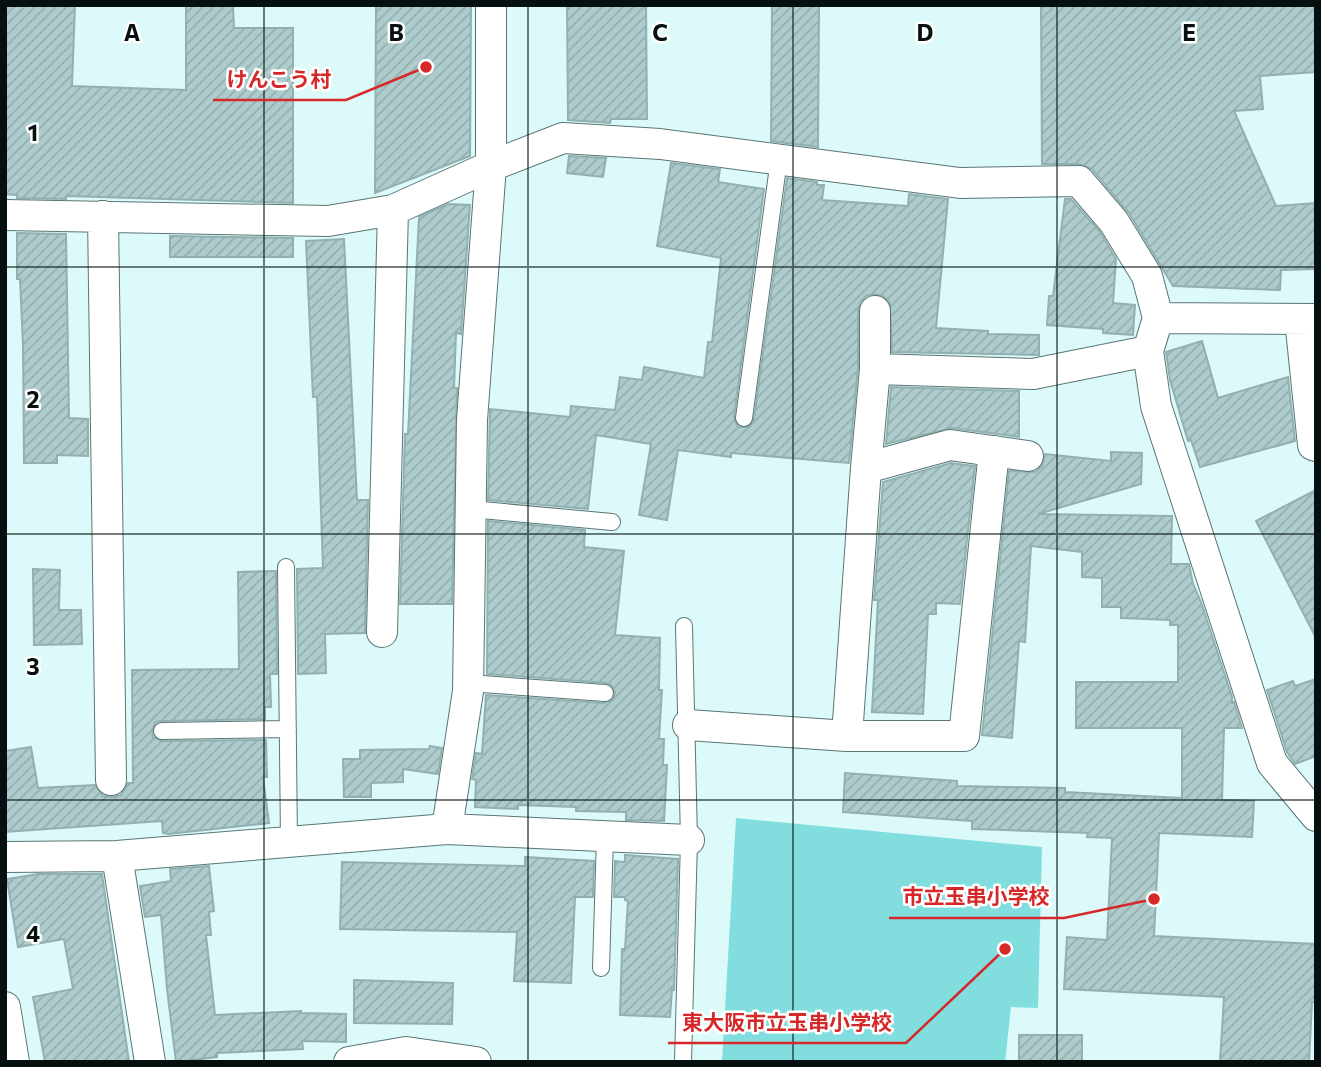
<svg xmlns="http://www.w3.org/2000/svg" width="1321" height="1067" font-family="Commissioner,'Noto Sans JP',sans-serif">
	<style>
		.green { fill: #82ddde }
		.building { fill: url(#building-hatch); stroke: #93b0b0; stroke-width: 2 }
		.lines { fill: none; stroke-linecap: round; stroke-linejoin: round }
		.lane-casing { stroke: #5a7575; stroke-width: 18 }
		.street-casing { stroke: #5a7575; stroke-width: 32 }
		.lane { stroke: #fff; stroke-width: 16 }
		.street { stroke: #fff; stroke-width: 30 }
		.grid { fill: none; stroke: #061010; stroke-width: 2; stroke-opacity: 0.55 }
		.grid-label { font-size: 23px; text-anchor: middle; font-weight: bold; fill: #061010; stroke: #fff; stroke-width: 5; stroke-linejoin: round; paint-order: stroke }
		.leader { fill: none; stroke: #d62828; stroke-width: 2.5 }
		.callout-dot { fill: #d62828; stroke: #fff; stroke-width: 2.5 }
		.callout-label { font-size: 21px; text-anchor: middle; font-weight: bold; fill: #d62828; stroke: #fff; stroke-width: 5; stroke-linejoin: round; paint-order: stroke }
	</style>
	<defs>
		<pattern id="building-hatch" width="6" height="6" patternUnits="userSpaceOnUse" patternTransform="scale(1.75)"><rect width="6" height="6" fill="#aecccc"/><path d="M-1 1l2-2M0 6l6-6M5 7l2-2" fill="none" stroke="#94aeae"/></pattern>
	</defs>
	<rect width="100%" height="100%" fill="#dbfaf9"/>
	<path class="green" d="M736,818L1042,847L1038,1008L1011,1007L1005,1062H722Z"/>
	<path class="building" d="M5,5H75L72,86L186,90V5H233L234,28H293V203L66,196V199L17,198V195L5,194Z
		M376,5H471L470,156L375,193Z
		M567,5H646L647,119H611L610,123L568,120Z
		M772,5H819L818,147L771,141Z
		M1041,5H1316V72L1260,76L1263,109L1234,111L1276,206L1316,203V269L1281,270L1280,290L1173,286L1129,213L1092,169L1079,164H1042Z
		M569,156L606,158L603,177L567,173Z
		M671,163L720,169L718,182L764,189L734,417L738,427H749L754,419L787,178L817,182V185H824L822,200L908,206L909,194L948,199L936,328L988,331V334L1039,335V355L892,352L890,303L883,296L874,294L866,296L860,302L858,310V368L849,463L731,453V457L678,450L667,520L639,515L651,444L596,435L588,509L488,500L490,409L570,417L571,406L615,410L620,377L642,380L644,367L704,378L708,342H712L721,258L657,246Z
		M1065,199H1071L1100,232L1116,259L1113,303L1135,305L1133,335L1103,333V329L1047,325L1049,296H1053Z
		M448,204L470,205L461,334L456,333L454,388H457L452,604H400L405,434H408L419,217Z
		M17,233L66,234L69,418L88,419V456L57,455V463H24L23,345L20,279H17Z
		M170,236L293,238V257H170Z
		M344,239L357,500H368L365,633L325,634L326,673L298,674L297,569L323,568L317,397H313L306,241Z
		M1202,341L1218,398L1288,377L1295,441L1200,467L1191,440L1188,441L1170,380L1166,352Z
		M891,387L1019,391V437L952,428L886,444Z
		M1111,452L1142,453L1141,484L1038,514L1172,516L1171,564H1189L1193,584L1201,602L1232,697V703L1234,702L1242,728H1224L1222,800L1254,801L1252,837L1159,833L1154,936L1316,944V1002H1312L1309,1062H1220L1224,997L1064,989L1067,937L1107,940L1112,838L1087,837L1088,833L972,829V821L843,812L845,773L957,781V786L1065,788V792L1182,798V728H1076V682H1178V625H1170V620L1121,618V607H1102V578L1082,577V552L1031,546L1025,642L1019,641L1012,738L982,735L1009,471L1035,472L1042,466L1045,454L1111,461Z
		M951,463L975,466L960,604L936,603V614H928L923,714L872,712L878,600H874L883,482Z
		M1316,490V638L1256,521Z
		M488,521L585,530L584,547L624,551L615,635L660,638L659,690H662L659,739H664L663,765H667L664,821L626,820V812L576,811V807L518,805V809L475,807L476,780L472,779L476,753L482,754L486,695L604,703L613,699L615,693L611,685L606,683L487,674Z
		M33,569L60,570L59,610H81L82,644L34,645Z
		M276,571L277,674H270L271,707H265V719L162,721L156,722L152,730L153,737L162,741L266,740L267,777H263L269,823L168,834L163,833L162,821L5,832V751L31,747L38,788L95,785L103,796L112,797L121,795L128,783H133L132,670L239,669L238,572Z
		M1316,679V756L1295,764L1287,752L1267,690L1293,681L1295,686Z
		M430,746L442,748L438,774L403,769V782L371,783V797H344L343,759H360V750L429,749Z
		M625,855L678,859L674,990H672L670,1017L620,1015L622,949H625L628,901L625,900V897H614L615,861L625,862Z
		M525,857L594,861L593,897H575L571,983L514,981L517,932L340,929L342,862L525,866Z
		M209,866L214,911L209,912L211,935H206L215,1015L301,1011V1013L346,1014V1042L302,1041L303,1049L217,1053V1057L176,1062L167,989L161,915L145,917L140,886L171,881L170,869Z
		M38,874H102L129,1062H45L33,997L73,989L64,939L18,947L7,879Z
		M354,980L453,983L452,1024L354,1023Z
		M1019,1035H1082V1062H1019Z"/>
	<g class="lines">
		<defs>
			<path id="lane" d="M744,418L779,159
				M471,509L612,522
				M286,567L289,842
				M468,683L605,693
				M162,731L288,729
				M601,968L605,837
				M683,1062L689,840L684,626"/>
			<path id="street" d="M5,215L328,221L393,210L491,166L563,138L660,144L960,183L1079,181L1114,222L1147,276L1158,318L1148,351L1156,406L1272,763L1316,816
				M103,216L111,780
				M1158,318L1316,319
				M1300,319L1313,445L1316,446
				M875,369L1033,374L1148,351
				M866,468L875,369V311
				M382,632L393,210
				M688,725L847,736H964L994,451
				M847,736L866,468L950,445L1028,456
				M447,829L468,691L472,420L491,166V5
				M117,856L150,1062
				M5,857L117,856L447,829L689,840
				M5,1007L14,1062
				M349,1062L406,1052L476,1062"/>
		</defs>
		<use href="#lane" class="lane-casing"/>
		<use href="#street" class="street-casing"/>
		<use href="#lane" class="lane"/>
		<use href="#street" class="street"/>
	</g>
	<path class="grid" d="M264,5V1062M528,5V1062M793,5V1062M1057,5V1062M5,267H1316M5,534H1316M5,800H1316"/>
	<g class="grid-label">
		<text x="132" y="41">A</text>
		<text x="396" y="41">B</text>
		<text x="660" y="41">C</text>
		<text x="925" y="41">D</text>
		<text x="1189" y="41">E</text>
		<text x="33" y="141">1</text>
		<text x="33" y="408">2</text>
		<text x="33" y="675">3</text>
		<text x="33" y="942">4</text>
	</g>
	<path class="leader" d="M426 67L346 100H213M1154 899L1064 918H889M1005 949L906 1043H668"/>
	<g class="callout-dot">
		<circle cx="426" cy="67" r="7"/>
		<circle cx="1154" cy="899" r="7"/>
		<circle cx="1005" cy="949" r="7"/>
	</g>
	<g class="callout-label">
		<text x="279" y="87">けんこう村</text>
		<text x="976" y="904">市立玉串小学校</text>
		<text x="787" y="1030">東大阪市立玉串小学校</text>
	</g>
	<rect width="1321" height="1067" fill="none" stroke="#061010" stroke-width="14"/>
</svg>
